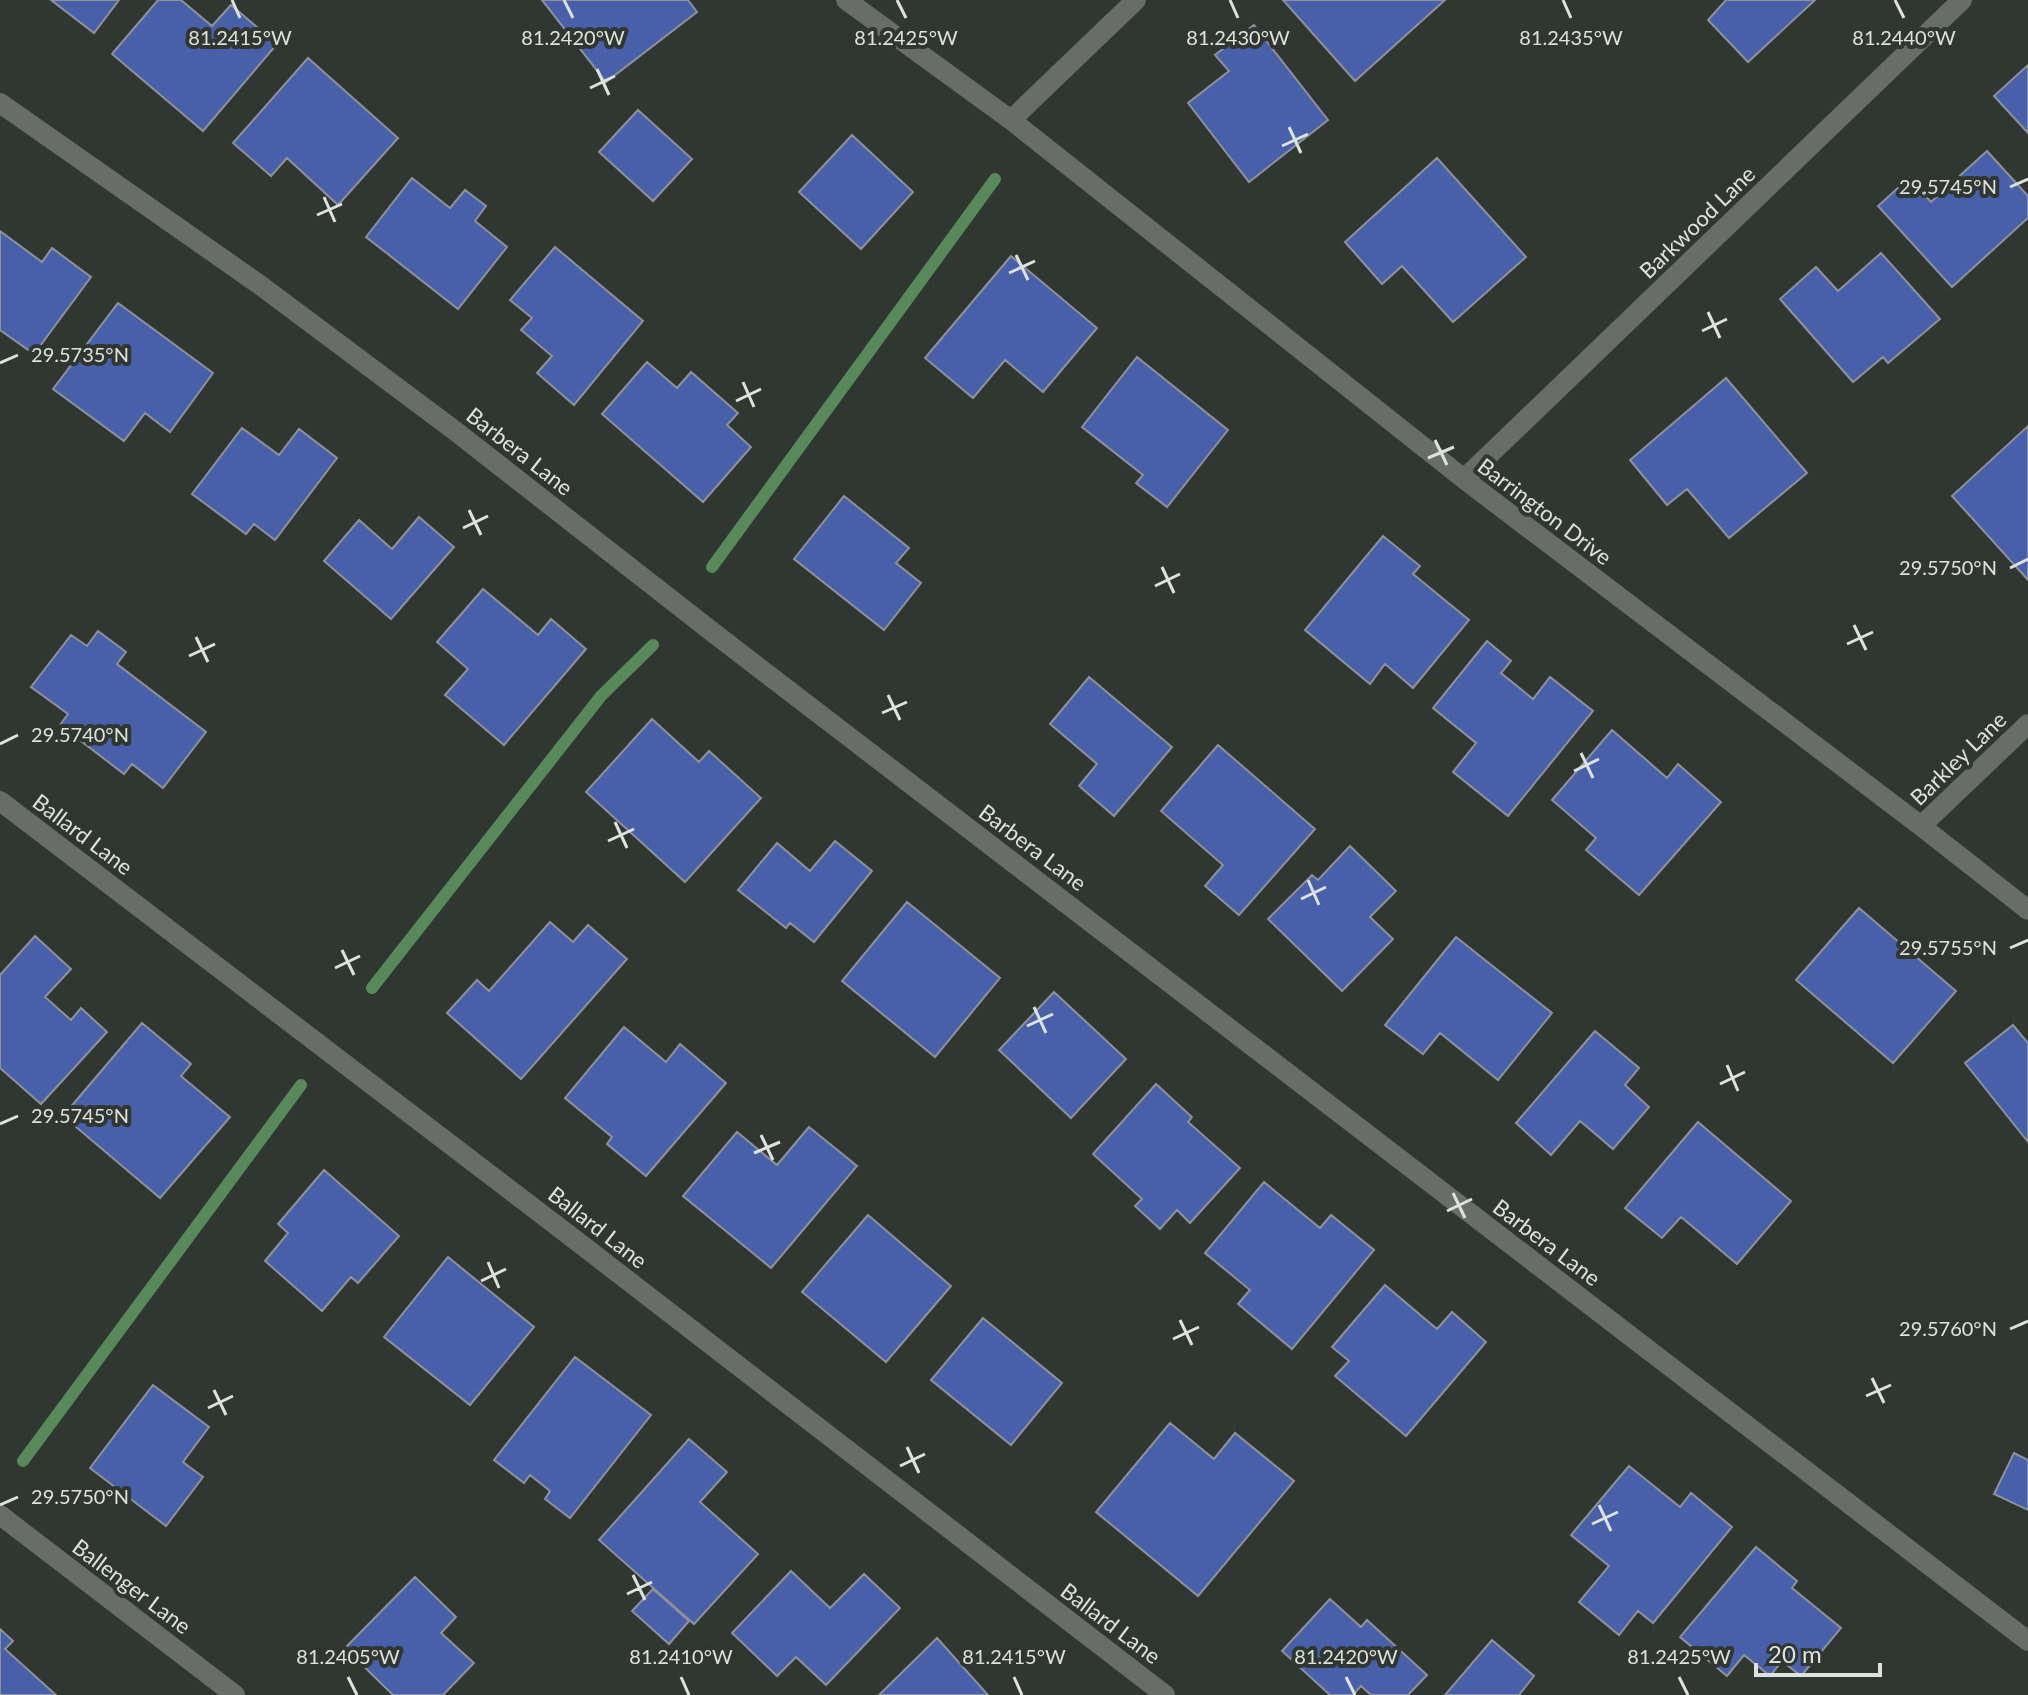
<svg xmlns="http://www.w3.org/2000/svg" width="2028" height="1695" font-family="Lato,sans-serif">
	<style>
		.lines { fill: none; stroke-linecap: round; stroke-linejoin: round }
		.stream { stroke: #58895a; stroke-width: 12 }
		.building { fill: #4760a9; stroke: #8e919a; stroke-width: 2 }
		.minor { stroke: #696c69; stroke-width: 20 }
		.ticks { fill: none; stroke: #dee2de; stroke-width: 3 }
		.labels { text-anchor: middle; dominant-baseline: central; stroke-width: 8; stroke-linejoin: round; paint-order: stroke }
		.street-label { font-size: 22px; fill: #dee2de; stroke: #303630 }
		.ticks-label { font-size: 20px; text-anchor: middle; fill: #dee2de; stroke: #303630; stroke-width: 8; stroke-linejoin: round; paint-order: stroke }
	</style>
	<rect width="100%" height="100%" fill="#303630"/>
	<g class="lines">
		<path class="stream" d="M712,567L995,179
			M372,988L601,696L653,645
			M23,1461L301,1085"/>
	</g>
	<path class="building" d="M51,0H119L94,33Z
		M158,0H181L212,26L231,5L277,44L203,131L112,54Z
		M542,0H688L697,12L606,82Z
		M1283,0H1445L1355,81Z
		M1726,0H1815L1748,62L1708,20Z
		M1254,25L1328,120L1249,182L1188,103L1229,71L1215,55Z
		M308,58L398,138L338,205L287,158L271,176L233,143Z
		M2028,65V133L1994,96Z
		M638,110L692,159L653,201L599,152Z
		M852,135L913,192L861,249L799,192Z
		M1987,151L2028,196V218L1952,287L1878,206L1909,178L1931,202Z
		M1437,158L1526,257L1453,322L1402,266L1382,284L1345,242Z
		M412,178L450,208L465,190L486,206L475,221L507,247L458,309L366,237Z
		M0,231L42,262L52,248L91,277L34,354L0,330Z
		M555,247L643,321L574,405L537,373L552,356L521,330L532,318L510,300Z
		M1881,253L1940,319L1888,363L1883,357L1853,382L1780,299L1816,267L1838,291Z
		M1011,256L1097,328L1043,392L1005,360L973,398L925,358Z
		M118,303L213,373L170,432L145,413L124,441L53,389Z
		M1137,357L1228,430L1167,507L1136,483L1143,475L1082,427Z
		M647,362L677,388L691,372L738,413L727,425L751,447L703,502L602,414Z
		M1726,378L1807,473L1729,538L1687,489L1667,505L1630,460Z
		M2028,426V580L1952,496Z
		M242,428L279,455L299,429L337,458L275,540L254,524L246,534L192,494Z
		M844,496L909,548L896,563L921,583L884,630L794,559Z
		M419,517L454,547L391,619L324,561L359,520L392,549Z
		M1383,536L1420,566L1413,574L1469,620L1413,688L1385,664L1370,684L1305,630Z
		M483,589L538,635L551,619L586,649L504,745L445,695L468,669L437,642Z
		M98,631L126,652L117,664L206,732L163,788L132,764L124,774L60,725L68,714L31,687L71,635L87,646Z
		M1487,641L1511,661L1501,673L1533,699L1550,677L1593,711L1508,816L1453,772L1476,743L1433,708Z
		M1089,677L1172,747L1114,816L1079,786L1097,764L1050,724Z
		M652,719L699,762L709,751L761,798L685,882L586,792Z
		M1612,730L1667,778L1678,764L1721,802L1639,895L1586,850L1596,838L1552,800Z
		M1218,745L1315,829L1239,915L1205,886L1223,865L1161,811Z
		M835,841L872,871L814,942L790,923L786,928L738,890L777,843L810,871Z
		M1350,846L1396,891L1370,917L1393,939L1342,991L1268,919L1312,875L1318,880Z
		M907,902L1000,978L935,1057L842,981Z
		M1859,908L1956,991L1893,1063L1796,980Z
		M550,922L573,942L588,925L627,959L521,1079L447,1013L477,980L489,991Z
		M35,936L71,969L45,997L71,1020L81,1008L107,1032L41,1104L0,1068V975Z
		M1456,937L1552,1013L1498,1080L1440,1033L1423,1054L1385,1025Z
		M1054,992L1126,1059L1071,1118L999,1050Z
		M142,1023L191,1064L181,1076L230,1117L160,1198L63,1116Z
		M2013,1025L2028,1043V1142L1965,1063Z
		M624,1027L666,1062L680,1044L726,1083L646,1176L607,1144L612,1137L565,1098Z
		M1595,1031L1639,1068L1625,1085L1649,1107L1613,1149L1580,1121L1551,1155L1516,1123Z
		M1156,1084L1192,1117L1188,1122L1240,1168L1190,1223L1177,1210L1160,1229L1135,1206L1142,1199L1093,1154Z
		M1698,1122L1791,1201L1737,1264L1681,1217L1662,1238L1625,1208Z
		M809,1127L857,1166L771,1268L683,1196L737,1132L777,1165Z
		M324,1170L399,1236L358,1283L351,1277L322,1311L265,1261L288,1233L278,1224Z
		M1264,1182L1320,1228L1331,1215L1374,1250L1292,1349L1238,1304L1250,1290L1205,1253Z
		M868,1215L951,1286L886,1362L802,1292Z
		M448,1257L534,1327L470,1405L384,1337Z
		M1385,1285L1437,1329L1452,1312L1486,1342L1406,1436L1335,1376L1349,1361L1332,1347Z
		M983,1318L1062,1383L1011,1445L931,1380Z
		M575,1357L651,1415L570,1518L545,1499L550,1491L530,1475L524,1483L494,1460Z
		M153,1385L209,1427L183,1462L203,1477L166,1526L90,1468Z
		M1170,1423L1214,1459L1235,1433L1294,1481L1198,1596L1096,1512Z
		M689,1439L727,1472L700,1502L758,1554L694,1624L599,1540Z
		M2014,1453L2028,1460V1510L1994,1494Z
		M1629,1466L1680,1507L1691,1493L1732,1527L1653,1623L1638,1611L1619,1635L1579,1602L1609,1566L1571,1535Z
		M1756,1547L1797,1581L1792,1588L1841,1628L1801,1676L1782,1661L1770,1676L1744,1655L1727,1676L1680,1637Z
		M791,1571L830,1608L864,1574L900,1608L826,1685L796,1657L777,1676L732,1633Z
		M415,1577L456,1617L441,1633L474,1663L443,1695H393L345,1648Z
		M653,1589L689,1621L669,1644L632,1611Z
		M1330,1599L1361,1627L1367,1620L1427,1675L1408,1695H1371L1361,1686L1353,1695H1330L1282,1651Z
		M0,1629L13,1641L5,1649L56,1695H0Z
		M937,1638L988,1695H879Z
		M1492,1640L1534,1676L1519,1695H1445Z"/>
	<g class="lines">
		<path class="minor" d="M846,0L1011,120L1464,479L1921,826L2028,910
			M0,103L260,285L454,430L715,634L2028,1641
			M1011,120L1136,0
			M1464,479L1962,0
			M0,801L565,1232L1165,1695
			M1921,826L2028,724
			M0,1515L235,1695"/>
	</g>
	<path class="ticks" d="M232,0L240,18M564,0L573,18M897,0L906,18M1230,0L1238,18M1563,0L1571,18M1895,0L1904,18M597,69L609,95M590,88L615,76M1289,127L1301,153M1282,146L1308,134M2010,187L2028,179M324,197L335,222M317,215L342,204M1016,255L1028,280M1009,273L1035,261M1708,312L1720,338M1702,331L1727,319M0,363L18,355M743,382L754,407M736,401L761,389M1435,440L1447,465M1428,458L1454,447M469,510L481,535M463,528L488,516M1162,567L1174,593M2010,568L2028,559M1155,586L1180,574M1854,625L1866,650M196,637L208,662M1847,644L1873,632M189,656L215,644M888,695L900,720M882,713L907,702M0,744L18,735M1581,753L1593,778M1574,771L1599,759M615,822L627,848M608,841L634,829M1308,880L1319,905M1301,899L1326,887M2010,948L2028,940M342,950L354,975M335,968L360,956M1034,1007L1046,1033M1027,1026L1053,1014M1727,1065L1738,1091M1720,1084L1745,1072M0,1124L18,1116M761,1135L773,1160M754,1153L780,1142M1453,1193L1465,1218M1447,1211L1472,1199M488,1262L499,1288M481,1281L506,1269M1180,1320L1192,1345M2010,1329L2028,1321M1173,1339L1199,1327M1872,1378L1884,1403M214,1390L226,1415M1866,1396L1891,1385M208,1408L233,1396M907,1447L919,1473M900,1466L925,1454M0,1505L18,1497M1599,1505L1611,1531M1592,1524L1618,1512M633,1575L645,1600M627,1594L652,1582M348,1677L357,1695M681,1677L689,1695M1014,1677L1022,1695M1346,1677L1355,1695M1679,1677L1688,1695"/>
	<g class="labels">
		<g class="street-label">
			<text transform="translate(1697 222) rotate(-44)">Barkwood Lane</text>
			<text transform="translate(520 451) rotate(38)">Barbera Lane</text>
			<text transform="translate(1545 511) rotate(37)">Barrington Drive</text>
			<text transform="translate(1958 758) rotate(-44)">Barkley Lane</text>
			<text transform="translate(83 834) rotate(37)">Ballard Lane</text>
			<text transform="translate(1033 847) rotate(37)">Barbera Lane</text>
			<text transform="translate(598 1227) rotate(38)">Ballard Lane</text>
			<text transform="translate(1547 1242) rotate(37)">Barbera Lane</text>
			<text transform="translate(132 1586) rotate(37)">Ballenger Lane</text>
			<text transform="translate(1111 1623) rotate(37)">Ballard Lane</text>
		</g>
	</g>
	<g class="ticks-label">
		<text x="240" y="45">81.2415°W</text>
		<text x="573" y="45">81.2420°W</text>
		<text x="906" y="45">81.2425°W</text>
		<text x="1238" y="45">81.2430°W</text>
		<text x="1571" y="45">81.2435°W</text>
		<text x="1904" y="45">81.2440°W</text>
		<text x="1948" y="194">29.5745°N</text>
		<text x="80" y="362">29.5735°N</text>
		<text x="1948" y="575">29.5750°N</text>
		<text x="80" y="742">29.5740°N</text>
		<text x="1948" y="955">29.5755°N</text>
		<text x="80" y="1123">29.5745°N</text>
		<text x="1948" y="1336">29.5760°N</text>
		<text x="80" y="1504">29.5750°N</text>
		<text x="348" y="1664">81.2405°W</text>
		<text x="681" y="1664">81.2410°W</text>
		<text x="1014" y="1664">81.2415°W</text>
		<text x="1346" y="1664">81.2420°W</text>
		<text x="1679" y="1664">81.2425°W</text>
	</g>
	<path d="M1756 1663v12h124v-12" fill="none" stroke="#dee2de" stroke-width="4"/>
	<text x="1768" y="1663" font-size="24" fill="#dee2de" stroke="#303630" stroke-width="6" paint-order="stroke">20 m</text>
</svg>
